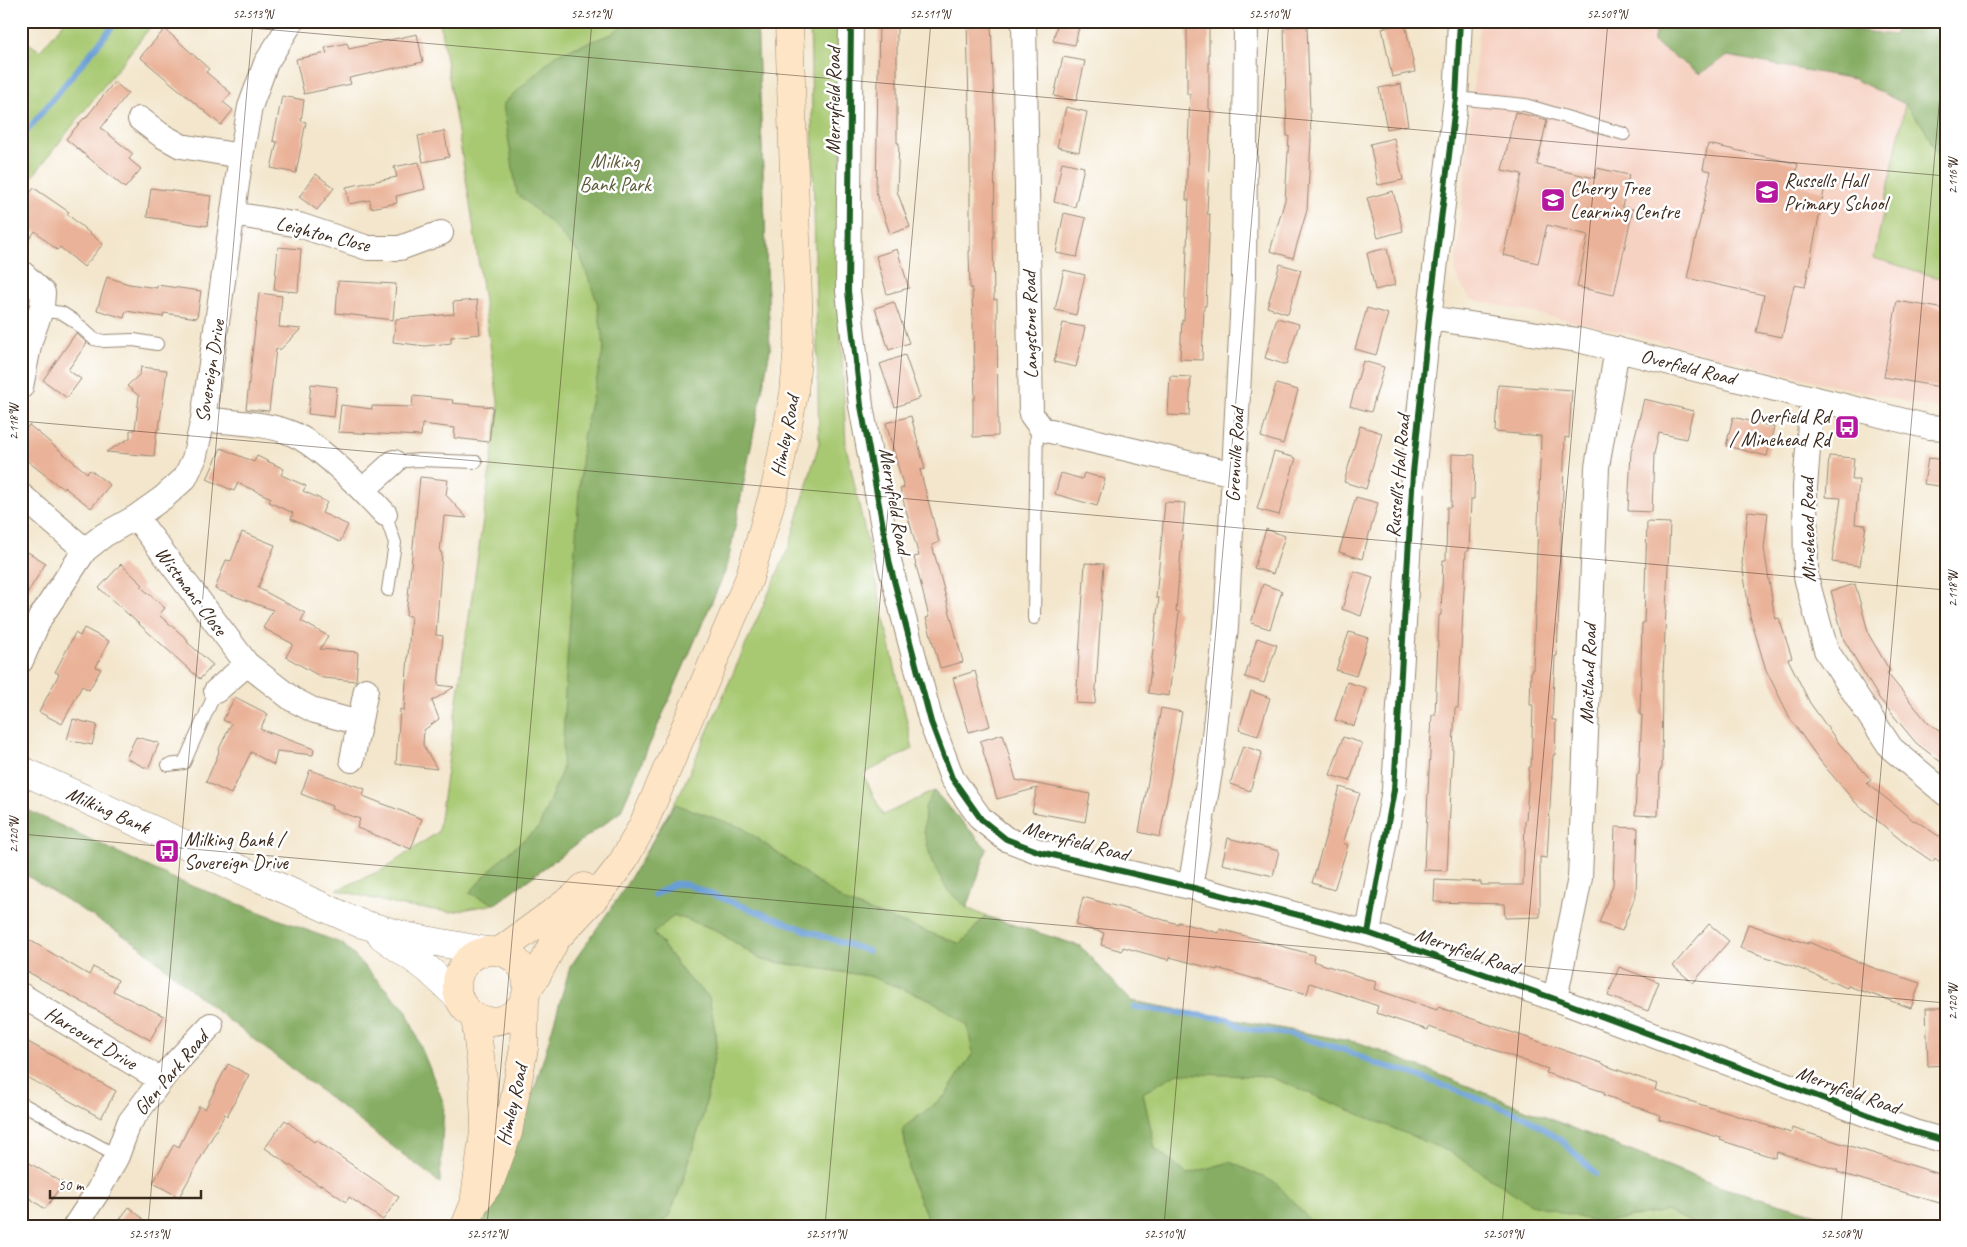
<svg xmlns="http://www.w3.org/2000/svg" width="1967" height="1247" font-family="Caveat,sans-serif">
	<style>
		.built { fill: #f6d2c3 }
		.green { fill: #a8c972; stroke: #727a48 }
		.forest { fill: #86ad64; stroke: #606c41 }
		.lines { fill: none; stroke-linecap: round; stroke-linejoin: round }
		.stream { stroke: #699ed6; stroke-width: 6 }
		.building { fill: #eab399 }
		.service-casing { stroke: #978875; stroke-width: 14 }
		.minor-casing { stroke: #978875; stroke-width: 26 }
		.tertiary-casing { stroke: #978875; stroke-width: 29 }
		.secondary-casing { stroke: #978875; stroke-width: 29 }
		.service { stroke: #fff; stroke-width: 12 }
		.minor { stroke: #fff; stroke-width: 24 }
		.tertiary { stroke: #fff; stroke-width: 28 }
		.secondary { stroke: #fee5c5; stroke-width: 28 }
		.cycleway-casing { stroke: #fff; stroke-width: 9 }
		.cycleway { stroke: #1b5e20; stroke-width: 6 }
		.ticks { fill: none; stroke: #3b2a1e; stroke-width: 1; stroke-opacity: 0.45 }
		.labels { text-anchor: middle; dominant-baseline: central; stroke-width: 5; stroke-linejoin: round; paint-order: stroke }
		.street-label { font-size: 20px; fill: #3b2a1e; stroke: #fff }
		.park-label { font-size: 20px; fill: #5c5a37; stroke: #fff }
		.poi-label { font-size: 20px; fill: #3b2a1e; stroke: #fff; text-anchor: start }
		.neatline { fill: none; stroke: #3b2a1e; stroke-width: 2 }
		.ticks-label { font-size: 12px; text-anchor: middle; fill: #3b2a1e }
	</style>
	<rect width="100%" height="100%" fill="#fff"/>
	<filter id="ink" filterUnits="userSpaceOnUse"><feTurbulence type="fractalNoise" baseFrequency=".02" numOctaves="2"/><feDisplacementMap in="SourceGraphic" scale="10" xChannelSelector="R" yChannelSelector="G"/><feConvolveMatrix kernelMatrix="1 2 1 2 8 2 1 2 1" color-interpolation-filters="sRGB"/></filter>
	<filter id="wash" filterUnits="userSpaceOnUse"><feTurbulence type="fractalNoise" baseFrequency=".0096" numOctaves="4" result="noise"/><feDisplacementMap in="SourceGraphic" scale="20" xChannelSelector="R" yChannelSelector="G"/><feGaussianBlur stdDeviation="1.12" result="paint"/><feColorMatrix in="noise" values="0 0 0 0 0 0 0 0 0 0 0 0 0 0 0 0 0 1.4 0 .05"/><feComposite in="paint" operator="in"/></filter>
	<g filter="url(#wash)">
		<rect width="100%" height="100%" fill="#f3e6cc"/>
		<path class="built" d="M1480,21L1575,28L1576,21H1922L1874,258L1946,280V411L1803,378L1621,332L1470,299L1455,274Z"/>
		<path class="green" d="M65,21H155L21,191V38L40,51Z
			M436,21H757L770,350L727,567L620,812L495,904L451,912L402,906L337,890L384,869L438,832L499,408L471,210L440,24Z
			M810,21H842L840,309L846,446L913,749L863,774L883,815L934,791L987,849L967,908L985,916L1080,946L1131,1001L1360,1043L1718,1186L1858,1226H1234L970,1039L973,1053L945,1096L903,1128L911,1180L931,1226H655L669,1216L682,1184L704,1112L717,1042L709,997L686,976L654,933L674,915L714,929L762,960L849,973L642,859L682,789L789,547L819,443Z
			M1922,21H1946V280L1874,258Z"/>
		<path class="forest" d="M625,21H757L770,350L727,567L620,812L495,904L469,893L503,857L539,827L562,770L565,689L583,437L604,347L597,302L580,255L551,223L517,194L503,104L557,54L612,34Z
			M1663,21H1784L1894,35L1901,21H1946V174L1925,129L1905,104L1854,79L1727,56L1700,74L1653,42L1658,22Z
			M934,791L987,849L967,908L948,891L931,860L924,831L925,807Z
			M675,804L743,828L845,902L961,944L985,916L1080,946L1131,1001L1360,1043L1718,1186L1858,1226H1699L1666,1211L1600,1223L1531,1204L1450,1152L1270,1077L1177,1073L1143,1093L1155,1148L1187,1174L1230,1162L1276,1183L1315,1226H931L911,1180L903,1128L945,1096L973,1053L967,1025L931,1000L869,976L762,960L714,929L674,915L654,933L686,976L709,997L717,1042L704,1112L682,1184L669,1216L655,1226H482L536,1084L570,967L620,895Z
			M21,807L179,881L343,944L406,1010L444,1104L440,1183L213,1008L137,944L21,872Z"/>
		<g class="lines">
			<path class="stream" d="M21,138L117,21
				M654,895L674,884H685L810,932L868,951
				M1134,1007L1228,1019L1242,1028L1294,1035L1348,1051L1377,1064L1408,1072L1526,1117L1563,1142L1596,1174"/>
		</g>
		<g id="blocks">
			<path class="building" d="M879,21H897V143H899L897,191L910,227L890,234L876,192Z
				M967,21H991L995,136L994,237H993L994,300L997,299L998,436L973,437V399H975L972,288H970L969,251H970V149Z
				M1058,21H1080L1075,45L1053,41Z
				M1187,21H1209V109L1211,110L1207,214H1210L1206,306H1204L1202,360L1180,359L1182,320H1184L1189,200H1186L1190,94H1187Z
				M1405,23L1415,72L1392,77L1382,28Z
				M1307,26L1311,140L1307,210L1293,258L1270,251L1285,200L1289,136H1287L1284,27Z
				M165,29L209,69L206,72L231,93L223,102L233,110L221,125L140,57Z
				M417,34L423,62L349,78L351,84L304,94L296,59L327,53L325,48L347,43L349,49Z
				M1063,57L1085,61L1076,101L1054,96Z
				M114,82L128,93L101,128L133,154L129,159L141,169L125,188L66,139L84,118L85,119Z
				M1401,84L1408,125L1387,129L1379,88Z
				M282,96L304,100L301,121L306,122L296,173L271,168L277,142L273,141Z
				M1066,107L1087,112L1079,152L1057,147Z
				M1515,112L1547,120L1537,165L1595,178L1597,168L1629,175L1622,207L1633,209L1614,295L1577,287L1588,235L1547,225L1538,263L1503,255L1522,174L1502,170Z
				M444,131L449,157L423,162L418,136Z
				M1394,138L1403,180L1378,185L1370,144Z
				M1708,144L1798,164L1793,184L1824,191L1805,287L1794,285L1782,337L1756,332L1764,295L1687,278L1711,171L1703,169Z
				M419,162L425,189L396,196L397,203L371,208L370,200L349,204L346,187L397,177L394,167Z
				M1062,162L1084,167L1075,207L1054,202Z
				M316,174L334,188L317,210L299,197Z
				M34,188L69,212L67,214L103,244L84,267L60,247L57,250L35,231L21,251V205Z
				M151,188L211,196L207,226L147,217Z
				M1393,191L1403,231L1378,238L1367,198Z
				M1064,213L1086,218L1077,257L1056,253Z
				M278,247L301,249L298,292L274,290Z
				M1387,248L1395,285L1375,290L1367,253Z
				M897,249L909,288L887,294L876,256Z
				M1280,264L1301,270L1288,314L1267,307Z
				M1064,270L1085,275L1076,315L1055,310Z
				M107,277L129,284L157,288V285L201,291L197,318L164,313L163,317L126,311L124,318L97,310Z
				M338,281L396,284L393,320L336,313Z
				M259,293L282,296L279,327L301,329L280,350L276,349L269,411L246,409Z
				M477,300L480,334L451,337V343L425,346L393,342L396,319L454,314L453,302Z
				M1897,301L1946,309V388L1884,377Z
				M894,302L909,343L889,350L875,308Z
				M1367,308L1388,314L1376,355L1355,349Z
				M1277,318L1299,324L1286,365L1265,358Z
				M1063,323L1085,327L1076,367L1054,362Z
				M76,333L87,343L68,370L81,379L67,398L43,380Z
				M905,355L920,398L895,407L880,364Z
				M1363,361L1384,367L1371,412L1350,406Z
				M141,367L167,370L159,429H157L154,456L106,452L130,438V430H135L139,396L127,386L140,374Z
				M1170,376L1191,377L1189,416L1168,415Z
				M311,384L337,387L334,417L308,414Z
				M1276,384L1298,390L1283,444L1261,437Z
				M1498,385L1572,390L1569,438L1565,437L1557,656H1555L1552,720H1556L1555,755H1553L1547,858L1540,857V917L1505,918L1504,904L1434,902L1435,880L1481,882V885H1523L1525,821H1526L1529,767H1531L1533,705H1530L1531,670H1533L1541,436L1495,432Z
				M413,396L453,400L452,403L493,407L489,442L454,438L455,428L422,424L421,436L338,432L341,405L372,409V406L412,407Z
				M1644,399L1693,411L1686,439L1659,433L1654,454L1652,512L1628,511L1631,452Z
				M911,416L925,469L920,470L939,542L932,545L963,662L940,668L926,618L929,617L914,557L919,556L900,489L904,488L886,423Z
				M1733,417L1774,427L1767,456L1726,446Z
				M29,425L87,473L90,470L110,485L91,508L64,487L63,489L21,456V435Z
				M1360,426L1382,433L1366,489L1344,482Z
				M221,448L254,462L257,456L284,469L281,475L306,486L303,491L327,502L322,513L348,525L340,542L291,519L293,513L269,502L271,498L238,483L234,491L207,479Z
				M1274,452L1296,458L1279,515L1257,509Z
				M1452,454L1475,455L1474,499H1471L1469,551H1466L1458,708H1455L1447,871L1424,870L1432,715H1435L1439,615H1441L1443,560H1446L1447,507H1451Z
				M1829,456L1854,458L1852,480H1859L1855,524L1866,525L1860,566L1832,562L1841,498L1826,497Z
				M1928,458L1946,460V487L1924,484Z
				M1061,473L1082,479L1084,473L1105,479L1097,506L1055,494Z
				M420,477L448,480L446,495L467,518L444,516L440,552L442,553L436,635L443,636L438,685L454,687L432,701L439,719L424,730L423,745L437,769L396,764L400,709L404,710L406,682L411,616H406Z
				M1356,497L1378,503L1362,559L1339,552Z
				M1165,502L1185,503L1176,611L1179,612L1169,696L1148,693L1159,598H1156Z
				M1748,511L1768,513L1764,548L1775,619L1779,618L1792,658L1788,659L1810,703L1838,742L1871,780L1867,783L1914,821L1915,820L1946,841V867L1935,858L1933,862L1902,841L1855,802L1821,762L1791,720L1766,670L1750,616L1742,563Z
				M1647,522L1670,523L1663,675L1662,769H1660L1658,816L1635,815L1637,774H1639L1642,715H1640L1641,664L1642,623H1644Z
				M1266,529L1285,536L1273,574L1254,568Z
				M242,532L275,545L258,588L305,613L301,621L328,636L320,649L358,652L356,681L323,678L286,657L293,644L263,628L273,610L215,589L226,560L231,561Z
				M21,548L46,563L21,603Z
				M1085,563L1104,564L1095,704L1076,703Z
				M121,564L143,585L141,587L165,608L159,615L188,640L187,642L213,665L200,679L99,588Z
				M1354,571L1373,577L1361,616L1342,609Z
				M1263,584L1282,591L1270,629L1251,623Z
				M1855,584L1869,635L1890,671L1887,673L1928,723L1946,736V766L1916,743L1879,698L1844,640L1831,591Z
				M84,628L109,641L96,667L101,669L89,690L82,686L62,724L39,712L59,674L55,672L66,651L75,633L80,636Z
				M1349,632L1368,638L1356,676L1336,670Z
				M1257,638L1277,645L1264,683L1245,677Z
				M975,671L990,726L969,732L953,678Z
				M1347,682L1366,688L1354,726L1335,720Z
				M1251,691L1270,698L1258,736L1239,730Z
				M235,697L268,714L260,729L314,749L313,755L277,751L274,765L251,752L231,794L206,782L219,752L218,751L231,724L223,720Z
				M1161,708L1182,712L1160,837L1139,832Z
				M73,719L97,725L92,745L67,740Z
				M1003,734L1016,780L1090,794L1085,822L1032,812L1037,788L997,799L980,741Z
				M136,737L159,743L148,769L126,758Z
				M1343,737L1362,743L1350,781L1330,775Z
				M1243,746L1262,752L1250,791L1230,784Z
				M310,770L365,789L363,796L422,819L411,849L357,828L360,819L331,809L332,806L301,794Z
				M1340,787L1360,793L1343,843L1348,845L1334,890L1312,883Z
				M1615,827L1638,828L1636,894L1622,931L1599,923L1613,885Z
				M1228,838L1279,851L1273,876L1222,864Z
				M1083,897L1178,924V922L1219,933L1220,929L1314,955L1313,961L1376,982L1374,989L1437,1010L1438,1007L1604,1064V1065L1657,1084L1655,1090L1791,1133L1792,1128L1946,1176V1205L1837,1172L1838,1170L1777,1152L1775,1158L1720,1140L1721,1138L1659,1119L1660,1115L1604,1095V1092L1546,1073L1548,1069L1429,1027L1428,1030L1376,1013L1378,1006L1310,983L1307,994L1217,968V970L1170,957L1169,960L1123,947L1122,951L1101,945L1104,933L1076,925Z
				M1709,924L1729,941L1693,983L1673,966Z
				M1748,924L1808,944V942L1871,967L1920,983L1911,1008L1848,986L1847,988L1798,968L1740,948Z
				M21,935L89,975L93,967L118,980L113,991L164,1016L150,1040L21,968Z
				M1619,967L1659,982L1648,1011L1608,996Z
				M1926,1008H1946V1065L1928,1066Z
				M21,1038L116,1091L101,1118L21,1074Z
				M228,1064L249,1075L227,1116L225,1114L179,1197L153,1183L174,1144L179,1147L199,1106L205,1109Z
				M285,1120L314,1142L316,1140L399,1197L383,1220L349,1197L346,1202L321,1184L320,1186L265,1148Z
				M21,1158L63,1183L45,1209L21,1192Z
				M129,1207L151,1226H115Z"/>
		</g>
	</g>
	<g filter="url(#ink)">
		<use href="#blocks" fill-opacity="0" stroke="#978875" stroke-width="1"/>
		<g class="lines">
			<defs>
				<path id="service" d="M1456,98L1525,105L1624,134
					M40,310L62,313L73,320L94,339L104,341L134,340L157,344
					M394,462L419,460L476,462
					M385,514L395,543L388,590
					M1034,618L1037,421
					M168,765L184,763L216,691
					M21,1103L117,1156"/>
				<path id="minor" d="M851,21L848,291L861,406L890,565L931,722L952,778L981,819L1006,839L1040,852L1190,887L1368,933L1555,999L1914,1132L1946,1141
					M1024,21L1031,414L1042,429L1234,474
					M140,119L161,135L181,146L241,156
					M233,214L299,225L368,248H400L441,233
					M21,272L43,293L42,307L30,341L21,387
					M1429,318L1578,340L1929,427L1946,428
					M1812,399L1805,487L1806,577L1826,650L1891,748L1946,794
					M203,419C232,423 266,422 293,434C322,447 363,490 385,514
					M363,490L394,462
					M21,495L85,550
					M136,517L247,664L292,699L315,711L359,723
					M21,661L40,618L85,550L104,535L136,517L164,497L185,478L194,459L203,419L241,156L250,107L266,63L292,21
					M216,691L247,664
					M352,760L366,690
					M1190,887L1210,772L1226,627L1244,277L1246,21
					M1368,933L1394,790L1413,473L1429,318L1456,98L1460,21
					M21,995L161,1080
					M1555,999L1580,878L1597,467L1617,349
					M75,1226L98,1191L117,1156L129,1123L168,1071L211,1025"/>
				<path id="tertiary" d="M21,770L359,923L409,937L486,951
					M382,936L428,969L459,998"/>
				<path id="secondary" d="M457 986a35 35 0 1 1 70 0a35 35 0 1 1-70 0Z
					M500,951L574,897L584,887
					M527,989L536,977L556,939L598,894L622,863L643,825L749,579L776,484L794,394L799,331L789,21
					M474,1204L490,1182L508,1133L524,1048L525,999
					M465,1226L474,1204L485,1125L483,1079L475,1017"/>
			</defs>
			<use href="#service" class="service-casing"/>
			<use href="#minor" class="minor-casing"/>
			<use href="#tertiary" class="tertiary-casing"/>
			<use href="#secondary" class="secondary-casing"/>
			<use href="#service" class="service"/>
			<use href="#minor" class="minor"/>
			<use href="#tertiary" class="tertiary"/>
			<use href="#secondary" class="secondary"/>
			<defs>
				<path id="cycleway" d="M851,21L848,291L861,406L890,565L931,722L952,778L981,819L1006,839L1040,852L1190,887L1368,933L1555,999L1914,1132L1946,1141
					M1368,933L1394,790L1413,473L1429,318L1456,98L1460,21"/>
			</defs>
			<use href="#cycleway" class="cycleway-casing"/>
			<use href="#cycleway" class="cycleway"/>
		</g>
	</g>
	<path class="ticks" d="M171,21L1946,176M21,421L1946,590M21,834L1946,1003M148,1226L253,21M487,1226L592,21M825,1226L931,21M1164,1226L1269,21M1502,1226L1608,21M1841,1226L1946,27"/>
	<defs>
		<symbol id="school-square" viewBox="-11 -11 22 22"><rect x="-9" y="-9" width="18" height="18" rx="4" fill="#b5179e" stroke="#fff"/><path d="M0-5L7-2L0 1L-7-2ZM-4 1L0 2.5L4 1V4Q0 6-4 4Z" fill="#fff"/></symbol>
		<symbol id="bus-square" viewBox="-11 -11 22 22"><rect x="-9" y="-9" width="18" height="18" rx="4" fill="#b5179e" stroke="#fff"/><path d="M-5-6H5V4H4V6H2V4H-2V6H-4V4H-5ZM-3.5-4V0h7V-4ZM-3.5 1.2v1.5H-2V1.2ZM2 1.2v1.5H3.5V1.2Z" fill="#fff"/></symbol>
	</defs>
	<g fill-rule="evenodd">
		<use href="#school-square" x="1753" y="178" width="28" height="28"/>
		<use href="#school-square" x="1539" y="186" width="28" height="28"/>
		<use href="#bus-square" x="1833" y="413" width="28" height="28"/>
		<use href="#bus-square" x="153" y="837" width="28" height="28"/>
	</g>
	<g class="labels">
		<g class="street-label">
			<text transform="translate(833 101) rotate(-90)">Merryfield Road</text>
			<text transform="translate(323 234) rotate(14)">Leighton Close</text>
			<text transform="translate(1030 325) rotate(-91)">Langstone Road</text>
			<text transform="translate(1688 367) rotate(14)">Overfield Road</text>
			<text transform="translate(210 371) rotate(-81)">Sovereign Drive</text>
			<text transform="translate(785 436) rotate(-79)">Himley Road</text>
			<text transform="translate(1235 455) rotate(-87)">Grenville Road</text>
			<text transform="translate(1398 476) rotate(-85)">Russell's Hall Road</text>
			<text transform="translate(895 501) rotate(80)">Merryfield Road</text>
			<text transform="translate(1808 530) rotate(-91)">Minehead Road</text>
			<text transform="translate(191 591) rotate(53)">Wistmans Close</text>
			<text transform="translate(1588 674) rotate(-88)">Maitland Road</text>
			<text transform="translate(108 810) rotate(24)">Milking Bank</text>
			<text transform="translate(1076 841) rotate(15)">Merryfield Road</text>
			<text transform="translate(1467 951) rotate(19)">Merryfield Road</text>
			<text transform="translate(91 1038) rotate(31)">Harcourt Drive</text>
			<text transform="translate(171 1073) rotate(-50)">Glen Park Road</text>
			<text transform="translate(1848 1090) rotate(20)">Merryfield Road</text>
			<text transform="translate(512 1105) rotate(-77)">Himley Road</text>
		</g>
		<g class="park-label">
			<text x="615" y="161">Milking<tspan x="615" dy="23">Bank Park</tspan></text>
		</g>
		<g class="poi-label">
			<text x="1784" y="180">Russells Hall<tspan x="1784" dy="23">Primary School</tspan></text>
			<text x="1570" y="188">Cherry Tree<tspan x="1570" dy="23">Learning Centre</tspan></text>
			<text x="1830" y="416" text-anchor="end">Overfield Rd<tspan x="1830" dy="23">/ Minehead Rd</tspan></text>
			<text x="184" y="839">Milking Bank /<tspan x="184" dy="23">Sovereign Drive</tspan></text>
		</g>
	</g>
	<rect width="1967" height="1247" fill="none" stroke="#fff" stroke-width="55"/>
	<path d="M50 1190v8h151v-8" fill="none" stroke="#3b2a1e" stroke-width="2.5"/>
	<text x="58" y="1190" font-size="15" fill="#3b2a1e" stroke="#ffffff" stroke-width="4" paint-order="stroke">50 m</text>
	<rect x="28" y="28" width="1912" height="1192" class="neatline"/>
	<g class="ticks-label">
		<text x="253" y="18">52.513°N</text>
		<text x="591" y="18">52.512°N</text>
		<text x="930" y="18">52.511°N</text>
		<text x="1269" y="18">52.510°N</text>
		<text x="1607" y="18">52.509°N</text>
		<text transform="translate(1953 176) rotate(-90)" y="4">2.116°W</text>
		<text transform="translate(14 422) rotate(-90)" y="4">2.118°W</text>
		<text transform="translate(1953 589) rotate(-90)" y="4">2.118°W</text>
		<text transform="translate(14 835) rotate(-90)" y="4">2.120°W</text>
		<text transform="translate(1953 1002) rotate(-90)" y="4">2.120°W</text>
		<text x="149" y="1238">52.513°N</text>
		<text x="487" y="1238">52.512°N</text>
		<text x="826" y="1238">52.511°N</text>
		<text x="1164" y="1238">52.510°N</text>
		<text x="1503" y="1238">52.509°N</text>
		<text x="1841" y="1238">52.508°N</text>
	</g>
</svg>
